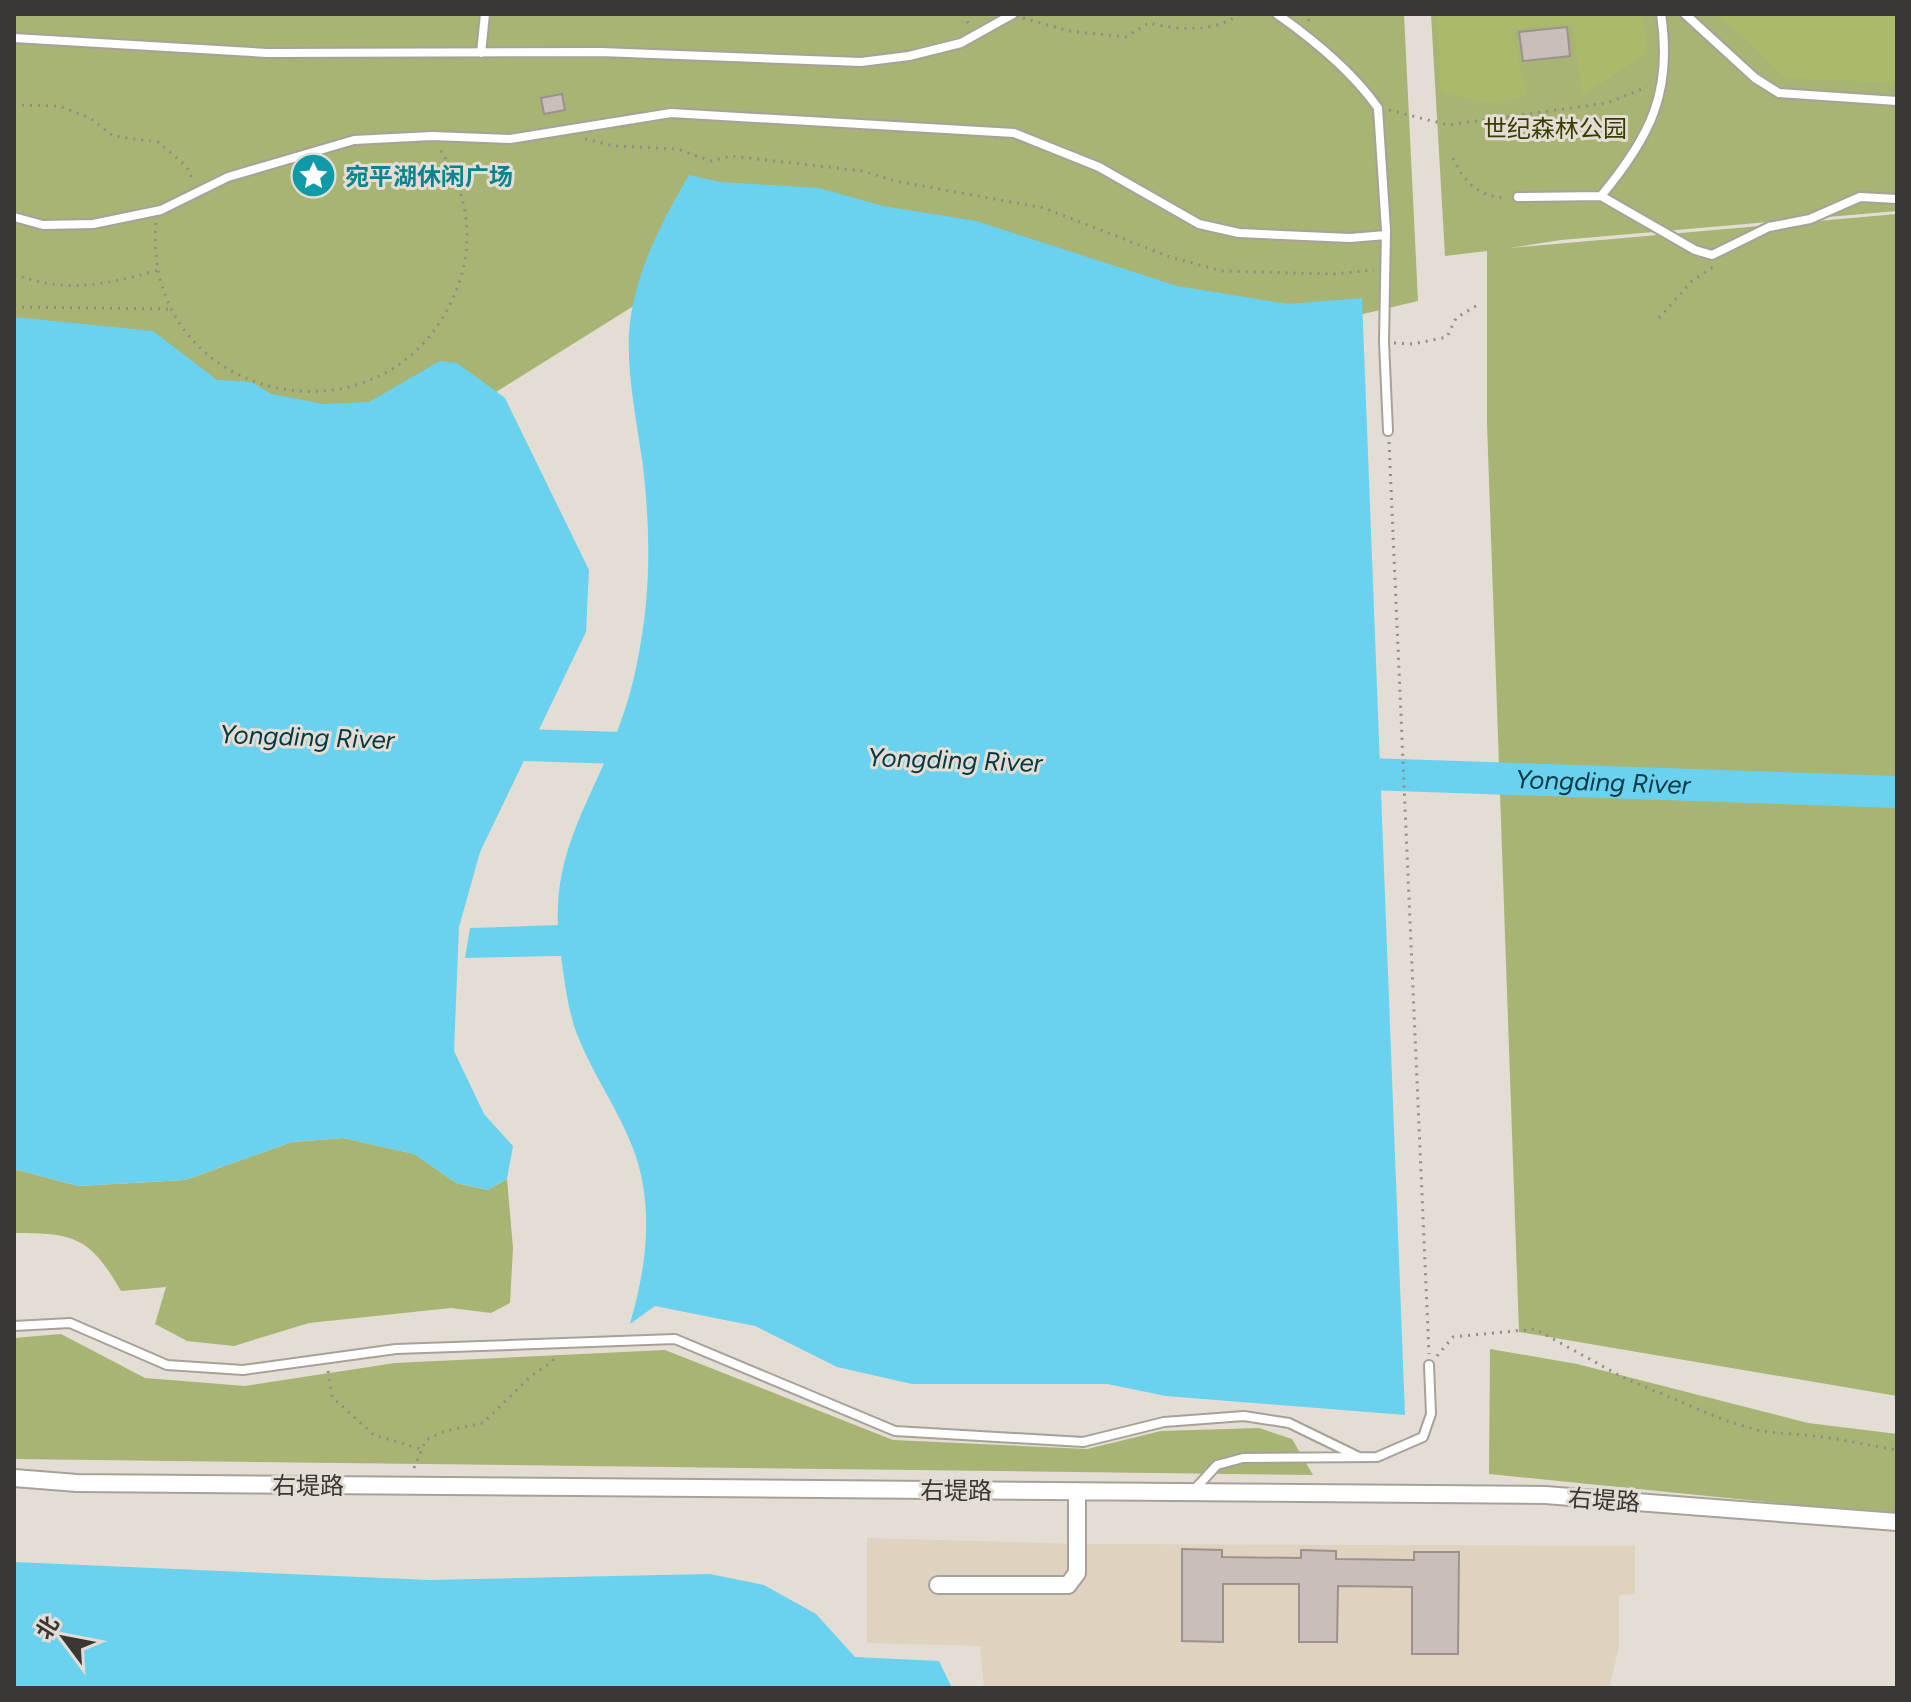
<svg xmlns="http://www.w3.org/2000/svg" width="1911" height="1702" font-family="Figtree,'Noto Sans SC',sans-serif">
	<style>
		.industrial { fill: #dfd2bf }
		.green { fill: #a8b474 }
		.forest { fill: #abb96a }
		.water { fill: #6ad2ef }
		.lines { fill: none; stroke-linecap: round; stroke-linejoin: round }
		.river { stroke: #6ad2ef; stroke-width: 32 }
		.building { fill: #cabeba; stroke: #9c918e; stroke-width: 2 }
		.lane-casing { stroke: #a7a199; stroke-width: 12 }
		.street-casing { stroke: #a7a199; stroke-width: 20 }
		.path { stroke: #918d86; stroke-width: 3; stroke-dasharray: 2 6; stroke-linecap: butt }
		.lane { stroke: #fff; stroke-width: 8 }
		.street { stroke: #fff; stroke-width: 16 }
		.labels { text-anchor: middle; dominant-baseline: central; stroke-width: 6; stroke-linejoin: round; paint-order: stroke }
		.park-label { font-size: 24px; fill: #373f00; stroke: #e3ddd4 }
		.culture-label { font-size: 24px; font-weight: bold; fill: #0d838f; stroke: #e3ddd4; text-anchor: start }
		.street-label { font-size: 24px; fill: #3a3834; stroke: #e3ddd4 }
		.water-label { font-size: 26px; font-style: italic; fill: #043843; stroke: #e3ddd4 }
	</style>
	<rect width="100%" height="100%" fill="#e3ddd4"/>
	<path class="industrial" d="M867,1538L1079,1544L1635,1546V1594L1619,1595V1647L1609,1688H984L980,1646L867,1643Z"/>
	<path class="green" d="M14,14H1404L1418,301L1194,354L744,237L464,412L185,419L14,381Z
		M1431,14H1897V211L1561,240L1510,248L1897,214V1396L1519,1332L1487,424V251L1445,256Z
		M343,1138L415,1154L456,1183L488,1190L507,1179L513,1248L510,1303L491,1313L451,1308L309,1323L234,1346L187,1341L155,1324L166,1287L121,1291C90,1237 75,1233 14,1233V1169L78,1186L185,1180L292,1142Z
		M61,1334L145,1378L245,1386L395,1363L665,1350L893,1440L1087,1449L1161,1431L1259,1428L1292,1439L1313,1475L14,1459V1338Z
		M1490,1349L1577,1364L1808,1423L1897,1434V1515L1489,1474Z"/>
	<path class="forest" d="M1437,14H1641L1648,53L1583,95L1572,24L1513,29L1526,97L1486,103L1441,92Z
		M1713,14H1897V83L1785,78L1743,36Z"/>
	<path class="water" d="M689,175L720,182L819,188L883,206L976,221L1177,286L1288,304L1362,298L1405,1415L1166,1396L1107,1384H912L837,1367L755,1326L655,1306L630,1324C643,1278 651,1233 643,1185C635,1132 599,1088 579,1039C568,1014 565,983 561,956L465,958L470,928L558,925C554,844 598,790 622,718C630,696 636,671 640,647C651,588 650,526 643,466C637,422 627,377 629,333C633,276 661,223 689,175Z
		M14,317L153,331L217,380L251,382L271,394L324,404L369,402L440,361L457,363L505,398L589,570L586,632L480,852L459,927L454,1051L484,1114L513,1146L507,1179L488,1190L456,1183L414,1154L343,1138L292,1142L185,1180L78,1186L14,1169Z
		M14,1562L430,1580L710,1574L764,1585L816,1614L855,1657L939,1661L952,1688H14Z"/>
	<g class="lines">
		<g class="river">
			<path d="M488,744L653,749"/>
			<path id="s1" d="M1339,773L1897,792"/>
		</g>
	</g>
	<path class="building" d="M1567,27L1570,56L1523,61L1519,32Z
		M562,94L565,110L544,114L541,98Z
		M1182,1549L1222,1550V1557L1301,1558V1550L1336,1551V1559L1414,1560V1552H1459L1458,1654H1412V1587L1338,1586L1337,1642H1299V1584H1223V1642L1182,1641Z"/>
	<g class="lines">
		<defs>
			<path id="lane" d="M1277,14C1314,40 1352,71 1378,108L1386,230L1384,342L1388,431
				M1685,14L1755,78L1779,93L1897,101
				M14,38L267,53L601,52L861,62L909,56L961,43L1013,14
				M481,53L485,14
				M1601,196C1650,137 1673,92 1661,14
				M1518,197L1601,196L1695,250L1712,255L1769,227L1810,219L1860,197L1897,199
				M14,217L43,225L93,224L161,210L228,177L354,140L432,136L510,139L671,113L1014,133L1099,167L1199,224L1239,233L1350,238L1386,235
				M14,1326L70,1323L167,1365L243,1370L396,1349L675,1339L895,1431L1083,1442L1164,1422L1244,1416L1289,1423L1359,1457
				M1194,1490L1217,1465L1243,1458L1377,1457L1423,1437L1431,1414L1429,1365"/>
			<path id="street" d="M14,1478L77,1483L1545,1495L1897,1522
				M938,1585H1068L1077,1573V1491"/>
		</defs>
		<use href="#lane" class="lane-casing"/>
		<use href="#street" class="street-casing"/>
		<path class="path" d="M964,14L969,25
			M1023,18L1069,31L1126,37L1148,23C1178,30 1213,33 1240,14
			M1308,21L1313,14
			M14,105L59,106L90,118L113,136L158,142L187,167L193,181
			M1389,110L1448,125L1607,103L1647,87
			M585,139L614,146L677,149L711,161L731,156L863,171L895,181L1044,208L1170,257L1222,271L1334,274L1374,270
			M1453,158C1464,183 1480,197 1507,198
			M156,223C140,408 400,460 460,280C475,234 465,187 439,148
			M14,274C66,294 106,285 158,270
			M14,307L172,309
			M1659,318L1692,281L1713,267
			M1394,343L1413,344L1447,337L1456,318L1481,303
			M1389,442L1429,1354
			M1437,1356L1453,1337L1535,1329L1624,1378L1724,1420L1760,1431L1825,1437L1897,1450
			M328,1371L332,1397L374,1435L421,1449
			M414,1468L426,1440L445,1431L483,1423L531,1376L552,1362L556,1355"/>
		<use href="#lane" class="lane"/>
		<use href="#street" class="street"/>
	</g>
	<defs>
		<symbol id="sight-disc" viewBox="-11 -11 22 22"><circle r="9.5" fill="#0f9aa8" stroke="#e3ddd4"/><path d="M0-6L1.8-2.2L6-1.7L2.9 1.2L3.7 5.4L0 3.3L-3.7 5.4L-2.9 1.2L-6-1.7L-1.8-2.2Z" fill="#fff"/></symbol>
	</defs>
	<g fill-rule="evenodd">
		<use href="#sight-disc" x="288" y="150" width="51" height="51"/>
	</g>
	<g class="labels">
		<g class="park-label">
			<text x="1555" y="128">世纪森林公园</text>
		</g>
		<g class="culture-label">
			<text x="345" y="176">宛平湖休闲广场</text>
		</g>
		<g class="street-label">
			<text x="308" y="1485">右堤路</text>
			<text x="956" y="1490">右堤路</text>
			<text transform="translate(1604 1500) rotate(4)">右堤路</text>
		</g>
		<g class="water-label">
			<text transform="translate(307 737) rotate(2)">Yongding River</text>
			<text transform="translate(955 760) rotate(2)">Yongding River</text>
			<text stroke="none"><textPath href="#s1" startOffset="264">Yongding River</textPath></text>
		</g>
	</g>
	<rect width="1911" height="1702" fill="none" stroke="#3a3834" stroke-width="32"/>
	<g transform="translate(64 1638) rotate(302)" stroke="#e3ddd4" stroke-width="6" paint-order="stroke">
	<path d="M0-6L14 30L0 20L-14 30Z" fill="#3a3834"/>
	<text y="-12" font-size="22" font-weight="bold" text-anchor="middle" fill="#3a3834">北</text>
	</g>
</svg>
